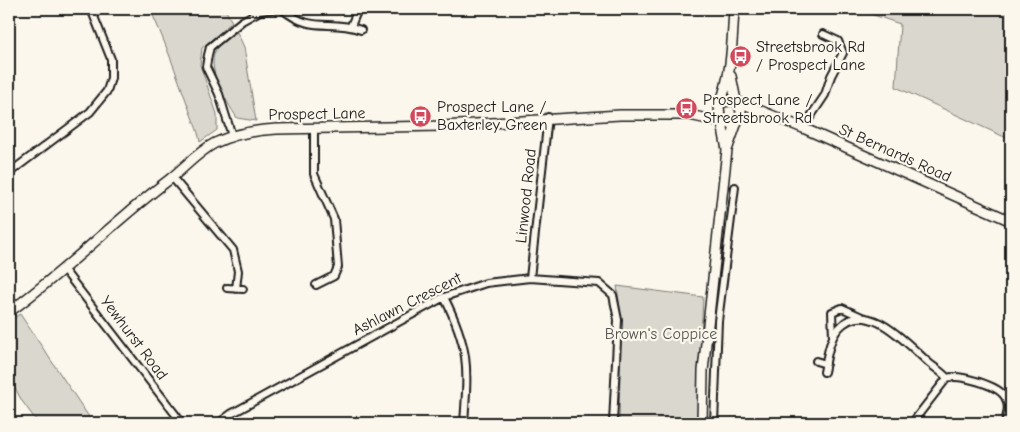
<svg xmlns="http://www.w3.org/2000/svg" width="1020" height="432" font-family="'Comic Neue',sans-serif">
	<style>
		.green { fill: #dad7ce; stroke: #7b7a75 }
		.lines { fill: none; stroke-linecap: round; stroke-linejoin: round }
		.street-casing { stroke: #1c1c1c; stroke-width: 10 }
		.secondary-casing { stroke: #1c1c1c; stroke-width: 12 }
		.street { stroke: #fbf7ec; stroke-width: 6 }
		.secondary { stroke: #fbf7ec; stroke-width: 9 }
		.labels { text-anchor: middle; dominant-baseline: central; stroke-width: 4.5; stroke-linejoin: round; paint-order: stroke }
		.poi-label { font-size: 16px; fill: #1c1c1c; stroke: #fbf7ec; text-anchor: start }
		.street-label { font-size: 16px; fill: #1c1c1c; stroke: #fbf7ec }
		.park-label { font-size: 16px; fill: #555451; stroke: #fbf7ec }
	</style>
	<rect width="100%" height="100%" fill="#fbf7ec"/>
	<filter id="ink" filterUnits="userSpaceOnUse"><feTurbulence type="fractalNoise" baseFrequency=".02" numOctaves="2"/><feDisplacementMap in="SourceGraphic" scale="10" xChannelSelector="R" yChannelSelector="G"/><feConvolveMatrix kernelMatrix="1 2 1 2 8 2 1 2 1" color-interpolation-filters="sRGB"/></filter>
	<g filter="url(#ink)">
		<path class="green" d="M150,9H225L232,22L202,48L200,65L217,114V130L200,142C198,129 192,119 188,106C176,73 165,41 150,9Z
			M856,9H1011V140L896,87L900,24Z
			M237,32L244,47L256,121L237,118C226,100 203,66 218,46C222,40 231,36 237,32Z
			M617,286L703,297L697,423H619L621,316Z
			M20,314L85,411L93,423H38L22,401L9,377V321Z"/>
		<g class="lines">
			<defs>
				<path id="street" d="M282,9C314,35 328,18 361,30
					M351,26L358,9
					M314,128V174L334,219L338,267L334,276L316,285
					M803,128L825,95L831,76L843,53L838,41L823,34
					M232,136L219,94L206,67L208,55L210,47L242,21L260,11L274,9
					M9,173L90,112L107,91L111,78V59L91,9
					M172,177L233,250L238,271L236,289
					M64,270L182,423
					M530,278L548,117
					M227,288L243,289
					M444,297C470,349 468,367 464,423
					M833,337L832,312L842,308L862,317
					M816,361L826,364
					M824,372C827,358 829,339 839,328C867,296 909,346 929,363C935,368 942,372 947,378C959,374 998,385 1005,397C1010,405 1007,414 1005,423
					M219,423L231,414L444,297L486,283L530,278L599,283L613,295L618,320L613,423
					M714,423L718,321L735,187
					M912,423L947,378"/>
				<path id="secondary" d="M731,76L736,101
					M720,104C732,74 732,41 734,9
					M720,120L719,105L723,102L734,100L803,128L1011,221
					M722,123L727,150
					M9,312C66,271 114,221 170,179C185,167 198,152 215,143C235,133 256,130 277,129L443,126L620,115H689L731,124L740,118L741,111L738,103
					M702,423L703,371L727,150L737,122"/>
			</defs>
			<use href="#street" class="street-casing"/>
			<use href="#secondary" class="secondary-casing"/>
			<use href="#street" class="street"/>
			<use href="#secondary" class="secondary"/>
		</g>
	</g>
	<defs>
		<symbol id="bus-disc" viewBox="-11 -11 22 22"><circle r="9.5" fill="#d1495b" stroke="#fbf7ec"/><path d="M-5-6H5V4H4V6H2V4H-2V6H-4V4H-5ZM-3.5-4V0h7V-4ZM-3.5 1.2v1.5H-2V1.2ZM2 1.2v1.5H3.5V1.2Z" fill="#fff"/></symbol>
	</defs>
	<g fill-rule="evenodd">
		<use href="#bus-disc" x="728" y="44" width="25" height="25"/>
		<use href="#bus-disc" x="674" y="96" width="25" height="25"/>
		<use href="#bus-disc" x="408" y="104" width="25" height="25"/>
	</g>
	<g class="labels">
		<g class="poi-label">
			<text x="756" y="47">Streetsbrook Rd<tspan x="756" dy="18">/ Prospect Lane</tspan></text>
			<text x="703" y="100">Prospect Lane /<tspan x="703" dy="18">Streetsbrook Rd</tspan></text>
			<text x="437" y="107">Prospect Lane /<tspan x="437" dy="18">Baxterley Green</tspan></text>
		</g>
		<g class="street-label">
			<text transform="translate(317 114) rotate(-1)">Prospect Lane</text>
			<text transform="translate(895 153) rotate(24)">St Bernards Road</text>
			<text transform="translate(526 196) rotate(-84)">Linwood Road</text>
			<text transform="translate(407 304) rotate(-27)">Ashlawn Crescent</text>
			<text transform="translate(134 338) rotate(53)">Yewhurst Road</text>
		</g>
		<g class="park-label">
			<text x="661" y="334">Brown's Coppice</text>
		</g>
	</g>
	<rect width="1020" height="432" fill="none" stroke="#fbf7ec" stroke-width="30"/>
	<rect x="15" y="15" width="990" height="402" fill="none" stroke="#1c1c1c" stroke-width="2" filter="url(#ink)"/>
</svg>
